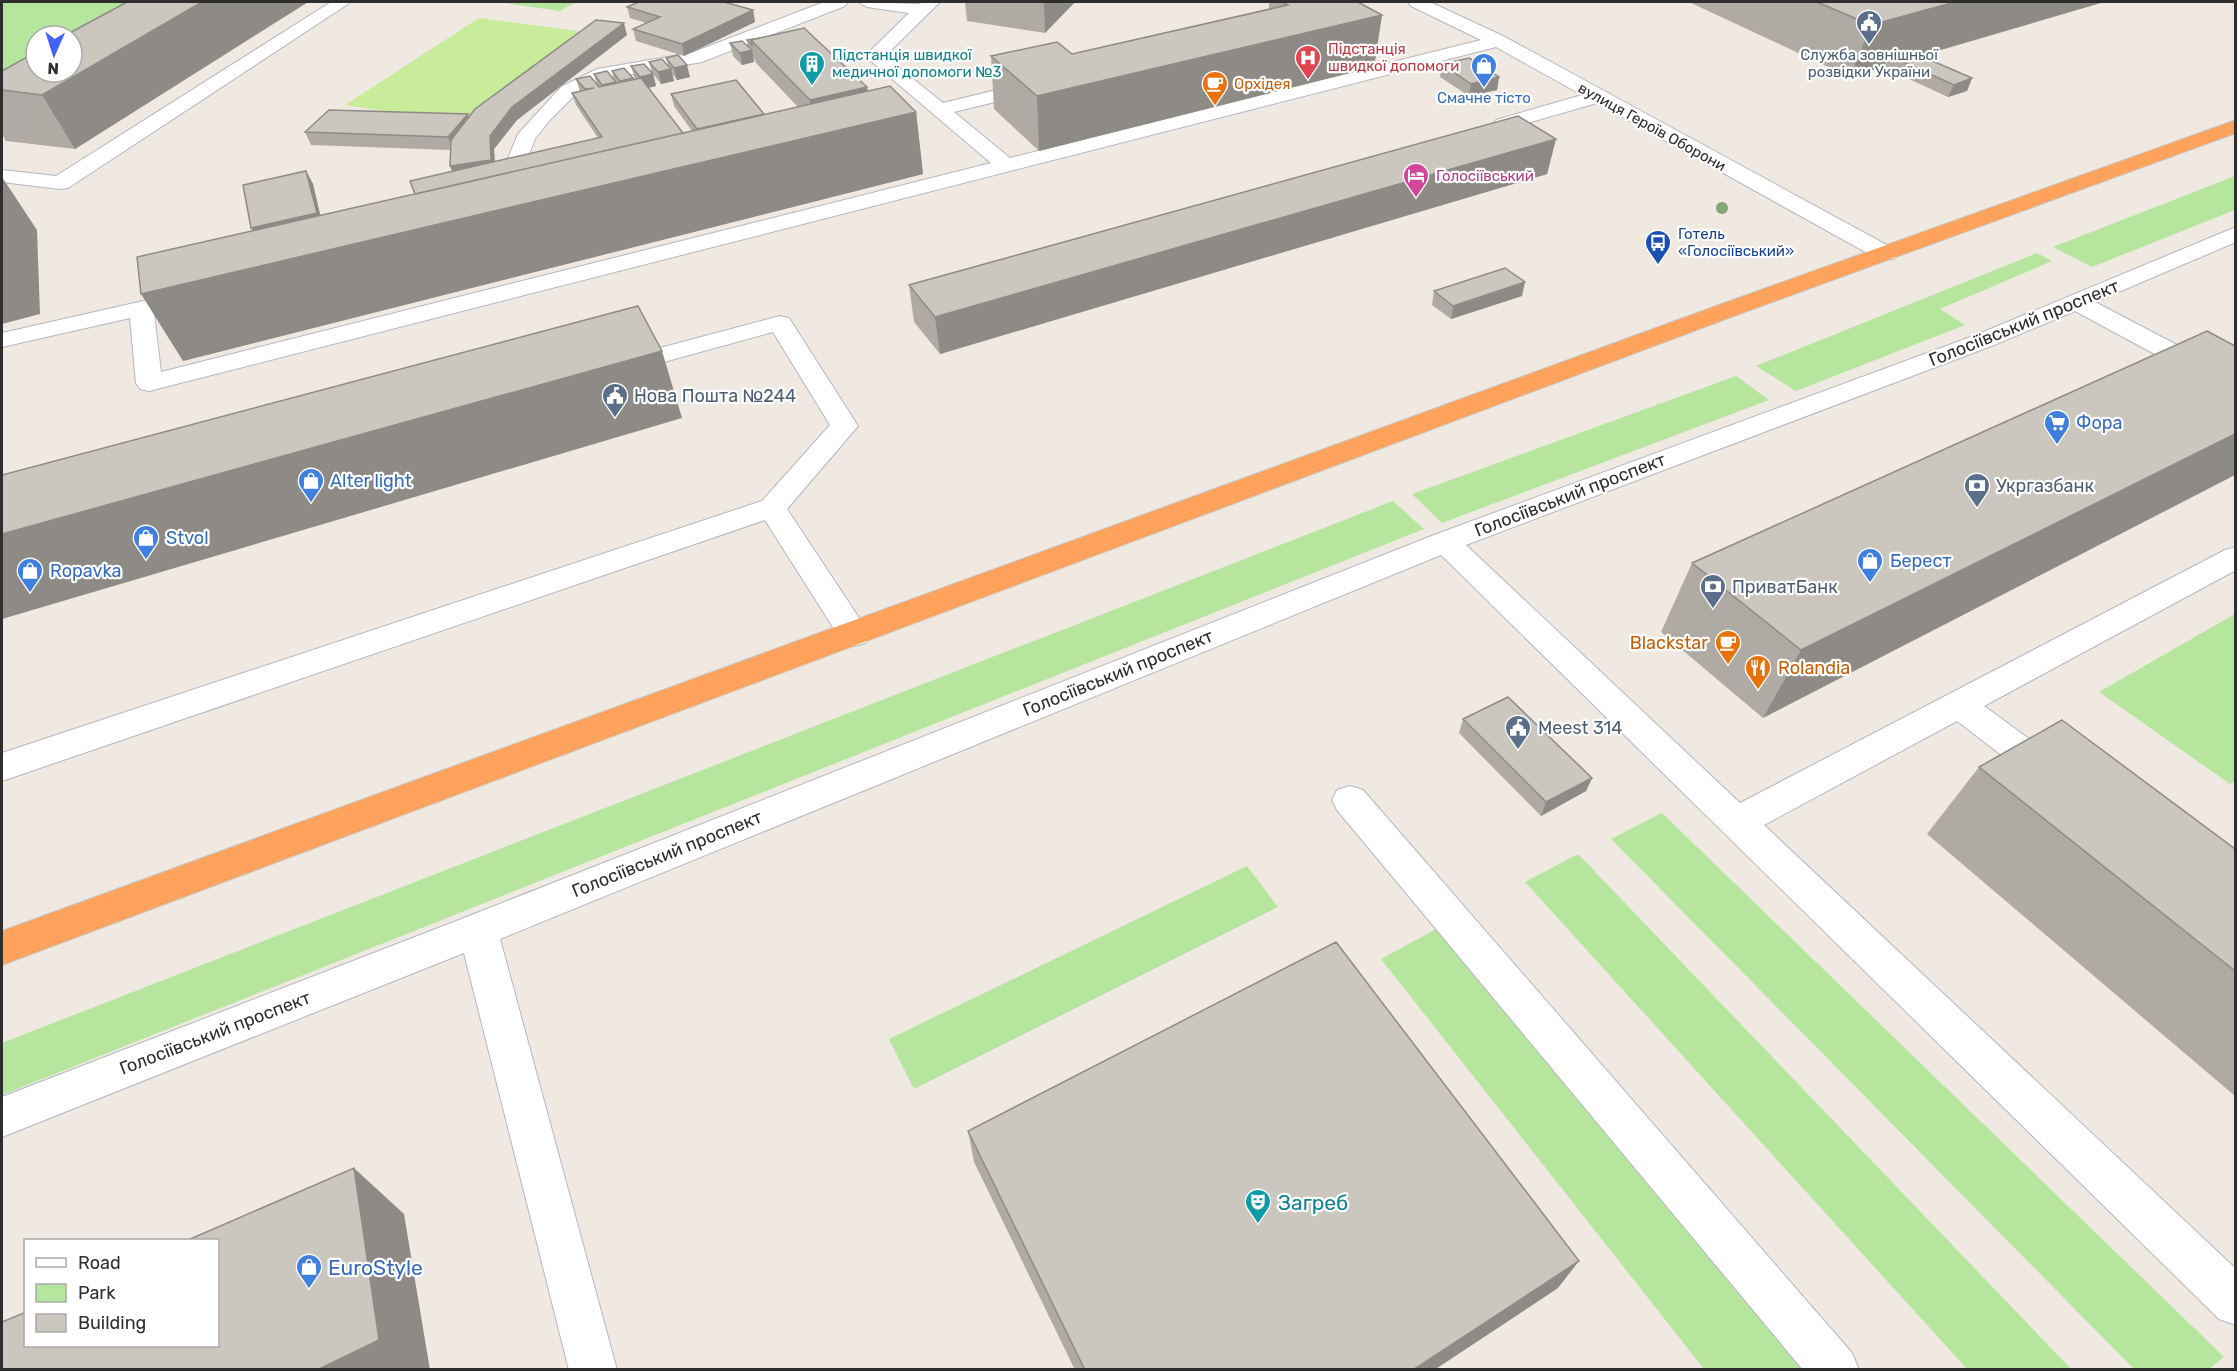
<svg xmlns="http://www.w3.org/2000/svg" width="2237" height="1371" font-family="Rubik,sans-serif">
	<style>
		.green { fill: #b6e59e }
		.pitch { fill: #c9ec9a }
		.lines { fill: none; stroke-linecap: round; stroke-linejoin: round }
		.minor-casing { stroke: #b4b7c1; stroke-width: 2 }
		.highway-casing { stroke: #c9c9c9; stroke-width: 2 }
		.minor { fill: #fff; fill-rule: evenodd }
		.highway { fill: #ffa35c; fill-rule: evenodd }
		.tree { fill: #84a574 }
		.wall { fill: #afaba4 }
		.shaded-wall { fill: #8e8b86 }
		.building { fill: #cbc7bf; stroke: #8e8b86; stroke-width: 1.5 }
		.labels { text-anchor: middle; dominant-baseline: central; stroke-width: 4.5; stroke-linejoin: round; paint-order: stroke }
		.far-health-label { font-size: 15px; fill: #be3a42; stroke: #fff; text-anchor: start }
		.far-culture-label { font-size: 15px; fill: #0d838f; stroke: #fff; text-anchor: start }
		.far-service-label { font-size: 15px; fill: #4e5e75; stroke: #fff }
		.far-food-label { font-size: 15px; fill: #c56008; stroke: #fff; text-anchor: start }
		.far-shop-label { font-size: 15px; fill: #366cbe; stroke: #fff }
		.far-street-label { font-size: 15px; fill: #2e2e2e; stroke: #fff }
		.far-hotel-label { font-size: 15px; fill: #b23c85; stroke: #fff; text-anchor: start }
		.far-transit-label { font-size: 15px; fill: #164399; stroke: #fff; text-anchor: start }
		.street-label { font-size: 18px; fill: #2e2e2e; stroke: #fff }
		.service-label { font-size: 18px; fill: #4e5e75; stroke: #fff; text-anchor: start }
		.shop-label { font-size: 18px; fill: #366cbe; stroke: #fff; text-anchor: start }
		.food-label { font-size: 18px; fill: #c56008; stroke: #fff; text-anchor: end }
		.near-culture-label { font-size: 21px; fill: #0d838f; stroke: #fff; text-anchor: start }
		.near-shop-label { font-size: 21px; fill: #366cbe; stroke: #fff; text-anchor: start }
	</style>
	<rect width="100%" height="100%" fill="#efe9e1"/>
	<path class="green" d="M2,2H149L72,36H36V66L2,85Z
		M497,2H576L560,11Z
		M2235,176V210L2092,267L2053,247Z
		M2037,253L2052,261L1940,309L1965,325L1796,391L1756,366Z
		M1736,376L1769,400L1442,523L1412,494Z
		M1393,501L1424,529L2,1095V1043Z
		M2235,614L2236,781L2230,784L2099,692Z
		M1662,813L2224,1357L2209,1369H2134L1611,839Z
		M1578,854L2071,1369H1967L1525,882Z
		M1247,866L1278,907L914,1089L889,1039Z
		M1440,927L1808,1369H1704L1381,959Z"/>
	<path class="pitch" d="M479,18L593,33L469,124L345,105Z"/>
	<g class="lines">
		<defs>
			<path id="minor" d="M331,2H351L68,188L60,189L2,182V170L56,176Z
				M824,2H848L845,6L702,62L609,78L575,95L549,121L535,139L525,165H511L507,161L518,134L561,87L597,69L691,53Z
				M858,2L919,4L922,2H940L885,56L943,103L1037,80L1044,82L1047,86L1044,90L954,112L1010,158L1481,40L1411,6L1408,2H1430L1505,37L1894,249L1898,254L1894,259H1878L1597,103L1503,130L1496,128L1493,124L1496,120L1582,95L1496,47L149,391L140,389L136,383L130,318L2,347V333L161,297L170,299L173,304L170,309L154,313L161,372L991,163L865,56L909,13L867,7Z
				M2236,227V242L2095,302L2236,376V395L2227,393L2075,311L1994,345L1466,545L1740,803L2225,550L2236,547V570L1984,706L2062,763L2067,773L2062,783L2050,787L2038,783L1957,721L1764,825L2236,1269V1325L2219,1319L1441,555L500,939L617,1370H569L464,953L2,1137V1097L464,918L1434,535L1976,335Z
				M780,316L789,318L858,426L787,509L865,627L870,635L865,643L854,646L843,643L765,520L2,781V753L762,501L830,425L773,332L620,374L611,371L607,366L611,361Z
				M1350,786L1363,790L1852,1353L1859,1370H1803L1337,810L1332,800L1337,790Z"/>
			<path id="highway" d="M2236,120V133L1734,316L2,965V931L1716,306Z"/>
		</defs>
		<use href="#minor" class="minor-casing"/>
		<use href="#highway" class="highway-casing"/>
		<use href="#minor" class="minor"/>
		<use href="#highway" class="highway"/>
	</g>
	<circle class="tree" cx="1722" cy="208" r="6"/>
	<path class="wall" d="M127,2H308L75,149L6,141L2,134V71Z
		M965,2H1075L1045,33L967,21Z
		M1269,2H1358L1382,15L1374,67L1039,151L994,109L991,56L1072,54L1269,9Z
		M1689,2H2104L1921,56L1972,78L1967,91L1948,97L1883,67L1850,77Z
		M627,7L753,10L755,22L684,56L636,41L633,29L646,23L630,18Z
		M627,35L517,120L494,149L495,162L598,138L576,105L572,93L580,91L576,79L597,85L594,74L614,80L612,71L635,79L631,66L652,73L649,62L668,65L666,58L690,77L677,80L672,74L674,81L661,84L653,74L656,86L648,88L683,133L692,131L674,106L671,94L764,114L798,107L756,63L753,56L754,62L742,65L733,56L730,43L748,47L747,40L767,36L867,87L868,91L916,112L923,174L183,361L253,231L251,228L306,171L313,184L320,215L415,194L453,171L450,166V150L311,145L305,132L469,117Z
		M1442,64L1499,77L1497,90L1469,96L1440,77Z
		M1556,139L1547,174L940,354L914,322L909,285Z
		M1434,291L1522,296L1451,319L1432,305Z
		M2207,331L1763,718L1661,632L1692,563Z
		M1463,719L1592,778L1586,791L1541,816L1459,733Z
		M1979,767L2235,849V1096L1927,834Z
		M968,1131L1558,1288L1434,1370H1075L974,1162Z"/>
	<path class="shaded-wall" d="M202,2H308L75,149L42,95Z
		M1044,2H1075L1045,33Z
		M1955,2H2104L1902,61L1888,55L1883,67L1850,77L1871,25Z
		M753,10L755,22L684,56L682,44Z
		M1382,15L1374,67L1039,151L1037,96Z
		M624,23L627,35L517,120L494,149L495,173L455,178L450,166L512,107Z
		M752,50L754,62L742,65L740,53Z
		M687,65L690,77L677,80L674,68Z
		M671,69L674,81L661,84L658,72Z
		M653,74L656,86L643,89L640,77Z
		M1499,77L1497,90L1469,96L1471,84Z
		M1972,78L1967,91L1948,97L1954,85Z
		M867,87L871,111L814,124L810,100Z
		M916,112L923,174L183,361L141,294Z
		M468,114L472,127L453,150L448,137Z
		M1556,139L1547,174L940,354L935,317Z
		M306,171L313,184L323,227L258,241L251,228Z
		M2,177L37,230L40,314L2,324Z
		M1525,282L1522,296L1451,319L1453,306Z
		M662,351L682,418L2,619V534Z
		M2235,434V475L1763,718L1801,650Z
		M1592,778L1586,791L1541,816L1546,802Z
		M354,1168L404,1214L430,1370H317Z
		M1579,1261L1558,1288L1434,1370H1413Z"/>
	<path class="building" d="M127,2H202L42,95L2,90V71L36,52V72H72V36H64Z
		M639,2H724L753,10L682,44L633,29L660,17L627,7Z
		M1282,2H1358L1382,15L1037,96L991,56L1057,42L1072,54L1288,5Z
		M1817,2H1955L1871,25Z
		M596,20L624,23L512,107L490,136L491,160L450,166L451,140L475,109Z
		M804,28L867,87L810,100L751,40Z
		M760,38L751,40L752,45L747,40Z
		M742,41L752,50L740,53L730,43Z
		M1907,50L1972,78L1954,85L1888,55Z
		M678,55L687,65L674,68L666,58Z
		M1469,58L1499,77L1471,84L1442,64Z
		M662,59L671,69L658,72L649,62Z
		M644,64L653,74L640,77L631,66Z
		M624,68L633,78L620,81L612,71Z
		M607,71L616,82L602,85L594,74Z
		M590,76L599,87L641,78L683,133L415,194L410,181L602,137L572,93L594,88L585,89L576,79Z
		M736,80L764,114L697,129L671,94Z
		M890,86L916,112L141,294L137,257Z
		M329,110L468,114L448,137L305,132Z
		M1518,116L1556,139L935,317L909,285Z
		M306,171L317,213L251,228L243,185Z
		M1505,268L1525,282L1453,306L1434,291Z
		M638,306L662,351L2,534V475Z
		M2207,331L2235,346V434L1801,650L1692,563Z
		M1508,697L1592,778L1546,802L1463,719Z
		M2062,720L2235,849V971L1979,767Z
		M1336,942L1579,1261L1413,1370H1085L968,1131Z
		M354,1168L379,1340L317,1370H2V1322L26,1312V1346H218V1240H188Z"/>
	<defs>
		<symbol id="civic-pin" viewBox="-11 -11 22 30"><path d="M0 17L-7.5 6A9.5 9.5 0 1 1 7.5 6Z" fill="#5c6f8a" stroke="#fff"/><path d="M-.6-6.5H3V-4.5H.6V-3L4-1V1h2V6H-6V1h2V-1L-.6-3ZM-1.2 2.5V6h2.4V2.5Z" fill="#fff"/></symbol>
		<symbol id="hospital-pin" viewBox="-11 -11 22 30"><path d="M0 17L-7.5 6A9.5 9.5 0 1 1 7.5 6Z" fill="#e0444e" stroke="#fff"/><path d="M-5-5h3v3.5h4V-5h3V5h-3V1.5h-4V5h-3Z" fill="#fff"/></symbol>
		<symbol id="building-pin" viewBox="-11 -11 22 30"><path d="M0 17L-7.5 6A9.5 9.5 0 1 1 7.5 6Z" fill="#0f9aa8" stroke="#fff"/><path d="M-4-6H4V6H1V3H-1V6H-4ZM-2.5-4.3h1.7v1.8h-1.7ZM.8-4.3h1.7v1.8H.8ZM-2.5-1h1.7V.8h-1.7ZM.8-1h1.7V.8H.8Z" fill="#fff"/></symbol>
		<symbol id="shop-pin" viewBox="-11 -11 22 30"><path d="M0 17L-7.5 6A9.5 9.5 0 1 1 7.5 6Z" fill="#3f7fe0" stroke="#fff"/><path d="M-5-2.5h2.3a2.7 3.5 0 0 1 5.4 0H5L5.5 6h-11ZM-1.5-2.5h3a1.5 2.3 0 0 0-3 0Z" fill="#fff"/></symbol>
		<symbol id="cafe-pin" viewBox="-11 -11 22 30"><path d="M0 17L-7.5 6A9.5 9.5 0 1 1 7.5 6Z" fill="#e8710a" stroke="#fff"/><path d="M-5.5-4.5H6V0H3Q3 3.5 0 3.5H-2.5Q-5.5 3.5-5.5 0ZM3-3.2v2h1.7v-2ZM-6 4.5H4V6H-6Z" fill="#fff"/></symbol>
		<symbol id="hotel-pin" viewBox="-11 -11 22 30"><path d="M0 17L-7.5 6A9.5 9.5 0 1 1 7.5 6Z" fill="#d1479c" stroke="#fff"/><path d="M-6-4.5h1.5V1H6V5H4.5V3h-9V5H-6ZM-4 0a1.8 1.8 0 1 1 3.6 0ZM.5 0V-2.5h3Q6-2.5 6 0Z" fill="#fff"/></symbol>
		<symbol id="bus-pin" viewBox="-11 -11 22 30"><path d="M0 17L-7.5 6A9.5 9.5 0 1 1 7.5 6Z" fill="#1a4fb4" stroke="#fff"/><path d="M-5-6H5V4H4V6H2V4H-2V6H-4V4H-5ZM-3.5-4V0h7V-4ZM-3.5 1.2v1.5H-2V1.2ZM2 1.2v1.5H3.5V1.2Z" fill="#fff"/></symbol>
		<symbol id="supermarket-pin" viewBox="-11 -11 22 30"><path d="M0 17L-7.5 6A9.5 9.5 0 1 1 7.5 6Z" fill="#3f7fe0" stroke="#fff"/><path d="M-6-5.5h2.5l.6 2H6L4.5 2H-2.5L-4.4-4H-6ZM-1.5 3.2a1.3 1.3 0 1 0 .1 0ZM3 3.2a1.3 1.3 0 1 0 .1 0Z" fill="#fff"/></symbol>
		<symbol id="bank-pin" viewBox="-11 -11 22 30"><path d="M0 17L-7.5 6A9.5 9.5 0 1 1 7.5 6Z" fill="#5c6f8a" stroke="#fff"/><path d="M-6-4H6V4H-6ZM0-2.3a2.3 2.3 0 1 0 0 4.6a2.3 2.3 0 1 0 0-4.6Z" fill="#fff"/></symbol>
		<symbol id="restaurant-pin" viewBox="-11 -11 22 30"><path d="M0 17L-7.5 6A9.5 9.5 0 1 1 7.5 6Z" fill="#e8710a" stroke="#fff"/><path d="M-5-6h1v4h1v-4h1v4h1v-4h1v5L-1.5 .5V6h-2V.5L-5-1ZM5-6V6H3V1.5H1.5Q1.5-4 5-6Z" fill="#fff"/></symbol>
		<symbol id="theatre-pin" viewBox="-11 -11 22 30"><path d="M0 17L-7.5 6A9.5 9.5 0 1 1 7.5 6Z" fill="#0f9aa8" stroke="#fff"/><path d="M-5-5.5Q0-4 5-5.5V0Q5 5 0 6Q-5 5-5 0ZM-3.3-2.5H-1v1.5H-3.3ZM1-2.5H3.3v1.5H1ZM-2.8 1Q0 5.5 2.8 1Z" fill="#fff"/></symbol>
	</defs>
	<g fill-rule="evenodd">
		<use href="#civic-pin" x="1854" y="8" width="30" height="40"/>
		<use href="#hospital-pin" x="1293" y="43" width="30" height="40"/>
		<use href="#building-pin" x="797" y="49" width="30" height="40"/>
		<use href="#shop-pin" x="1469" y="51" width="30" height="40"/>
		<use href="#cafe-pin" x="1200" y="69" width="30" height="40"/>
		<use href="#hotel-pin" x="1401" y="161" width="30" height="40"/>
		<use href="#bus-pin" x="1643" y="228" width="30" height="40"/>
		<use href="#civic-pin" x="600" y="381" width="30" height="40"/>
		<use href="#supermarket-pin" x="2042" y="408" width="30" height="40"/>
		<use href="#shop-pin" x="296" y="466" width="30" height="40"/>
		<use href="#bank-pin" x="1962" y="471" width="30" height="40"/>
		<use href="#shop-pin" x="131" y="523" width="30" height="40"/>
		<use href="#shop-pin" x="1855" y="546" width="30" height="40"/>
		<use href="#shop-pin" x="15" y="556" width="30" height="40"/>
		<use href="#bank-pin" x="1698" y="572" width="30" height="40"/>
		<use href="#cafe-pin" x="1713" y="628" width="30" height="40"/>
		<use href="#restaurant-pin" x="1743" y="653" width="30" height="40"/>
		<use href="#civic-pin" x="1503" y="713" width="30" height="40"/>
		<use href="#theatre-pin" x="1243" y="1187" width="30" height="40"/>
		<use href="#shop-pin" x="294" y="1252" width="30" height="40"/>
	</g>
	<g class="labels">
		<g class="far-health-label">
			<text x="1328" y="49">Підстанція<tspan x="1328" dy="17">швидкої допомоги</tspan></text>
		</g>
		<g class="far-culture-label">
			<text x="832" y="55">Підстанція швидкої<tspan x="832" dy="17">медичної допомоги №3</tspan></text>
		</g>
		<g class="far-service-label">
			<text x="1869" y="55">Служба зовнішньої<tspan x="1869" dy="17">розвідки України</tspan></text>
		</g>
		<g class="far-food-label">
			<text x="1234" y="84">Орхідея</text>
		</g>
		<g class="far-shop-label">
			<text x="1484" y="98">Смачне тісто</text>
		</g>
		<g class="far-street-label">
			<text transform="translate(1652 127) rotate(29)">вулиця Героїв Оборони</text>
		</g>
		<g class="far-hotel-label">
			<text x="1436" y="176">Голосіївський</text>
		</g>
		<g class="far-transit-label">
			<text x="1678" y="234">Готель<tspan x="1678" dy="17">«Голосіївський»</tspan></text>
		</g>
		<g class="street-label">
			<text transform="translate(2024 323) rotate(-22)">Голосіївський проспект</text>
			<text transform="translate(1570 495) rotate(-21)">Голосіївський проспект</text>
			<text transform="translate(1118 673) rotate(-22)">Голосіївський проспект</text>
			<text transform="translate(667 854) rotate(-22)">Голосіївський проспект</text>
			<text transform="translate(215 1033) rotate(-21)">Голосіївський проспект</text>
		</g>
		<g class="service-label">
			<text x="634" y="396">Нова Пошта №244</text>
			<text x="1996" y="486">Укргазбанк</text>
			<text x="1732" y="587">ПриватБанк</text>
			<text x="1538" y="728">Meest 314</text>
		</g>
		<g class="shop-label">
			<text x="2076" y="423">Фора</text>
			<text x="330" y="481">Alter light</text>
			<text x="166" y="538">Stvol</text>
			<text x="1890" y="561">Берест</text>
			<text x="50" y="571">Ropavka</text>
		</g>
		<g class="food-label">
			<text x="1708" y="643">Blackstar</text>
			<text x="1778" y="668" text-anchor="start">Rolandia</text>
		</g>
		<g class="near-culture-label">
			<text x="1278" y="1202">Загреб</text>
		</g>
		<g class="near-shop-label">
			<text x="328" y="1267">EuroStyle</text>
		</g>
	</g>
	<rect width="2237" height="1371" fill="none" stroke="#2e2e2e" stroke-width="6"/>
	<rect x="24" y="1239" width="195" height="108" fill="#ffffff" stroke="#ababab" stroke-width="1.5"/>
	<rect x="36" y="1258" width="30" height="9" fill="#ffffff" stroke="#ababab" stroke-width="1.5"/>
	<text x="78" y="1269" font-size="18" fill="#2e2e2e">Road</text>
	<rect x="36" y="1284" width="30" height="18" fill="#b6e59e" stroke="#ababab" stroke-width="1.5"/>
	<text x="78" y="1299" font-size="18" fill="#2e2e2e">Park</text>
	<rect x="36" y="1314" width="30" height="18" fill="#cbc7bf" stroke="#ababab" stroke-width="1.5"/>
	<text x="78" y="1329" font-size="18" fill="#2e2e2e">Building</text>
	<g transform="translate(54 54) rotate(183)"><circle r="28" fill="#ffffff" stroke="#ababab" stroke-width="1.5"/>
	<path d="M0-4.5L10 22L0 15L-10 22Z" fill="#4264fb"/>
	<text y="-9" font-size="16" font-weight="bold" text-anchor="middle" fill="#2e2e2e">N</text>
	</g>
</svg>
